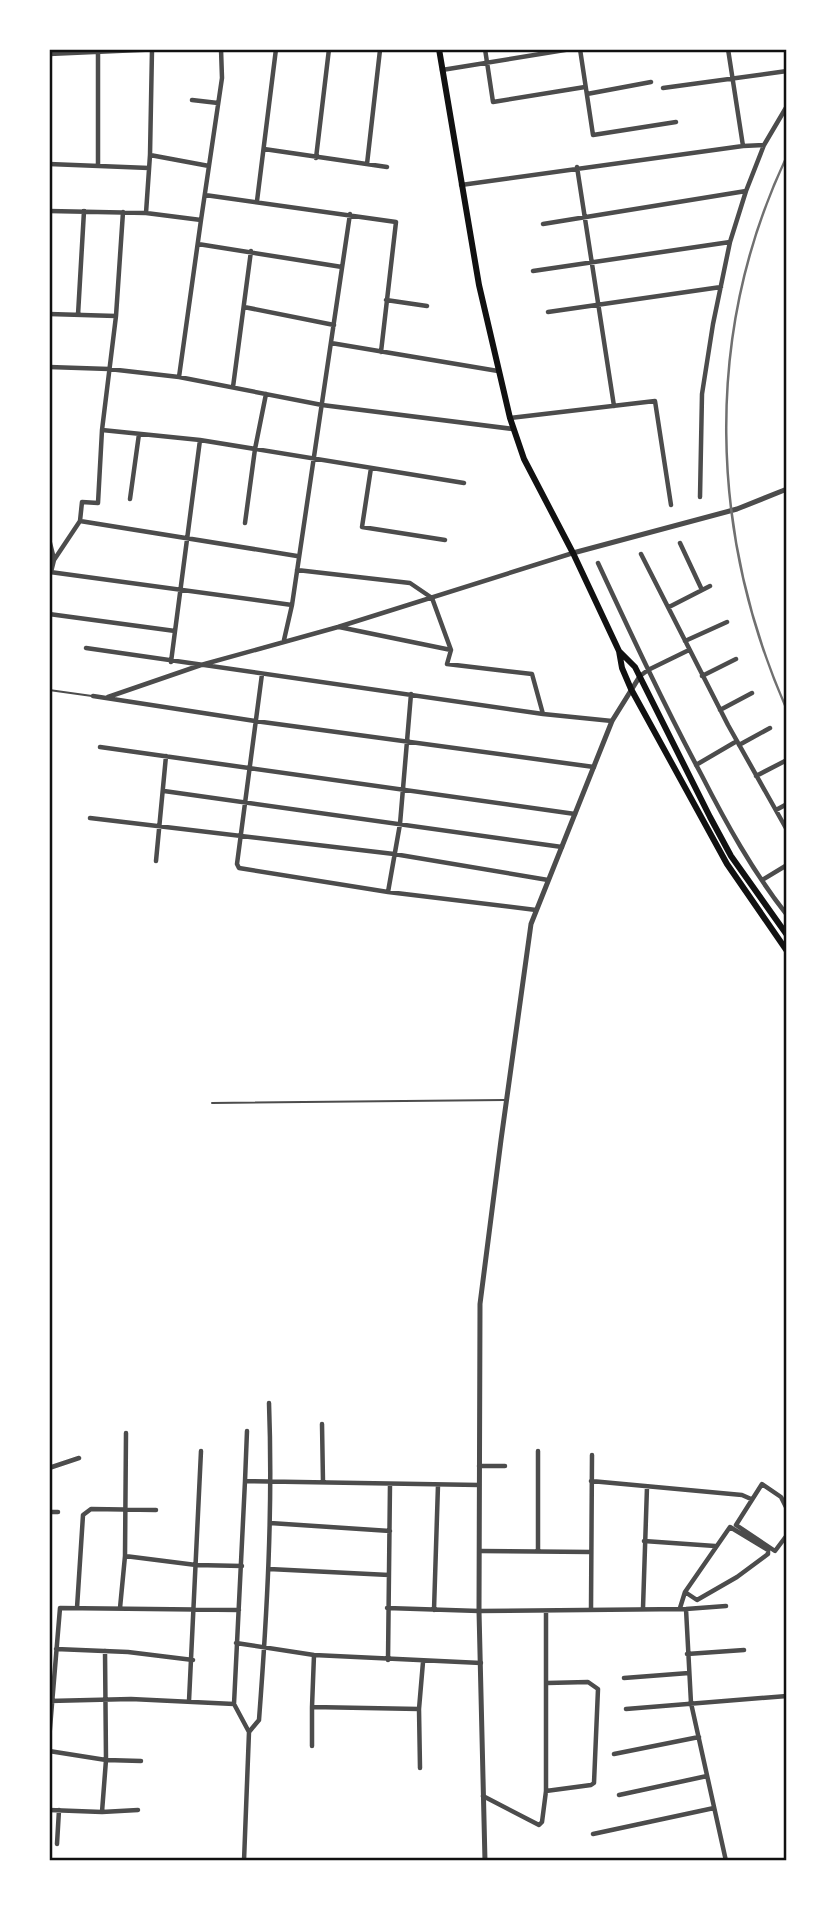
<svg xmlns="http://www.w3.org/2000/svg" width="836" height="1910" font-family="Commissioner,sans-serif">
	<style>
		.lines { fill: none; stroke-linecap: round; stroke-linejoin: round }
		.service { stroke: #4c4c4c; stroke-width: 2 }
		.minor { stroke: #4c4c4c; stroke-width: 4.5 }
		.tertiary { stroke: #4c4c4c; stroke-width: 5 }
		.secondary { stroke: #111; stroke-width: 6 }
		.rail { stroke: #707070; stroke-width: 2.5 }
		.neatline { fill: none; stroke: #111; stroke-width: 2.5 }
	</style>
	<rect width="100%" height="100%" fill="#fff"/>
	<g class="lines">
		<path class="service" d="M49,690L92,696
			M212,1103L504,1100"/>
		<path class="minor" d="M485,49L493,102L585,87
			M580,49L593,135L676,122
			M728,49L743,146
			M49,54L162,49
			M49,70L50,54
			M442,70L571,49
			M663,88L787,71
			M587,94L651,82
			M192,100L218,103
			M764,145L787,106
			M264,149L387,167
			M150,155L209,166
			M316,158L329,49
			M49,164L149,168
			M98,164V52
			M367,164L380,50
			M577,167L614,406
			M461,185L743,146L764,145L746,191L730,242L713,324L702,394L700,497
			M205,195L396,222L381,352
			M257,201L276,49
			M49,211L146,213L201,220L222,78L221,49
			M146,213L150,155L152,50
			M543,224L746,191
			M198,244L342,267
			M533,271L730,242
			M386,300L427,306
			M244,307L334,325
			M548,312L721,287
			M49,314L116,316
			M78,315L84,211
			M331,343L498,371
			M49,367L109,369L179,377L322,405L513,429
			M179,377L201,220
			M233,387L251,251
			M510,418L655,401L671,505
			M102,430L200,440L464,483
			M371,468L362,527L445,540
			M130,499L139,434
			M80,521L297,556
			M245,523L255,449L266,394
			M49,539L54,559
			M680,543L702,590
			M641,554L728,725L787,830
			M598,563C631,634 664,705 701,774C726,823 753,872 787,915
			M297,570L410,583L432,598L451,650L447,664L532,674L543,714
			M50,572L292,605
			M51,572L54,560L80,521L82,502L98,503L102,430L116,316L123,212
			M669,607L710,586
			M49,614L175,631
			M339,627L451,650
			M284,640L292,605L350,214
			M685,641L727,622
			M86,648L543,714L612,721
			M171,662L200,440
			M262,674L237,864L239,868L388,892L536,910
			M640,676L648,670L689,650
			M702,676L736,659
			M93,696L255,721L594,767
			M108,697L201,665L338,627L573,553
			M720,710L752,693
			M739,745L770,728
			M100,747L575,814
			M696,765L737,741
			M756,776L785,761
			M164,791L562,847
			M776,810L787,804
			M90,818L394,854L548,880
			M156,861L166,756
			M762,880L787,865
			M388,892L400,824L411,694
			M322,1424L323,1482
			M479,1466H505
			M49,1468L79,1458
			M245,1481L247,1431
			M591,1481L742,1495L751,1499
			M787,1509L781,1497L762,1484L736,1525L775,1551L787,1535
			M49,1512H58
			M270,1523L390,1531
			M644,1541L715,1546
			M538,1550V1451
			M480,1551L591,1552
			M125,1556L196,1565L242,1566
			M269,1569L389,1575
			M77,1608L83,1515L91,1509L156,1510
			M120,1608L125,1556L126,1433
			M387,1608L479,1611L686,1609L726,1606
			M643,1608L647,1487
			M680,1608L685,1592L730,1527L768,1550V1554L737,1577L697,1600L685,1592
			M686,1609L691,1703L726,1861
			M434,1610L438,1485
			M591,1610L592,1455
			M236,1643L314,1655L481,1663
			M56,1649L128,1652L193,1660
			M687,1654L744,1650
			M314,1655L312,1707L419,1709
			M388,1660L390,1484
			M624,1678L689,1673
			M49,1701L131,1699L234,1704
			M189,1701L201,1451
			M626,1709L787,1696
			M249,1732L259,1720C267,1614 273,1510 269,1403
			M49,1740L60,1608L239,1610
			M312,1746V1707
			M49,1751L106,1760L141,1761
			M614,1754L699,1737
			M420,1768L419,1709L423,1662
			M546,1791L591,1785L594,1783L598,1689L588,1682L547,1683
			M619,1795L707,1776
			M483,1796L539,1825L542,1822L546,1791V1611
			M49,1810L102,1812L138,1810
			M102,1812L106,1760L105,1651
			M593,1834L714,1808
			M57,1844L59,1810
			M244,1861L249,1732L234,1704L245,1481L479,1485"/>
		<path class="tertiary" d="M573,553L737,509L787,489
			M485,1861L479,1611L480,1304L501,1140L531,924L612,721L640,676"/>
		<path class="secondary" d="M439,49L479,285L510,418L524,459L573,553L619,651L622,668L631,689L727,864L787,951
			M619,651L635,667L710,817L731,856L787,935"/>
		<path class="rail" d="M787,156C703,333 709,533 787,710"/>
	</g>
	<rect width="836" height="1910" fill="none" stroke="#ffffff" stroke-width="102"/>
	<rect x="51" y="51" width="734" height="1808" class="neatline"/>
</svg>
